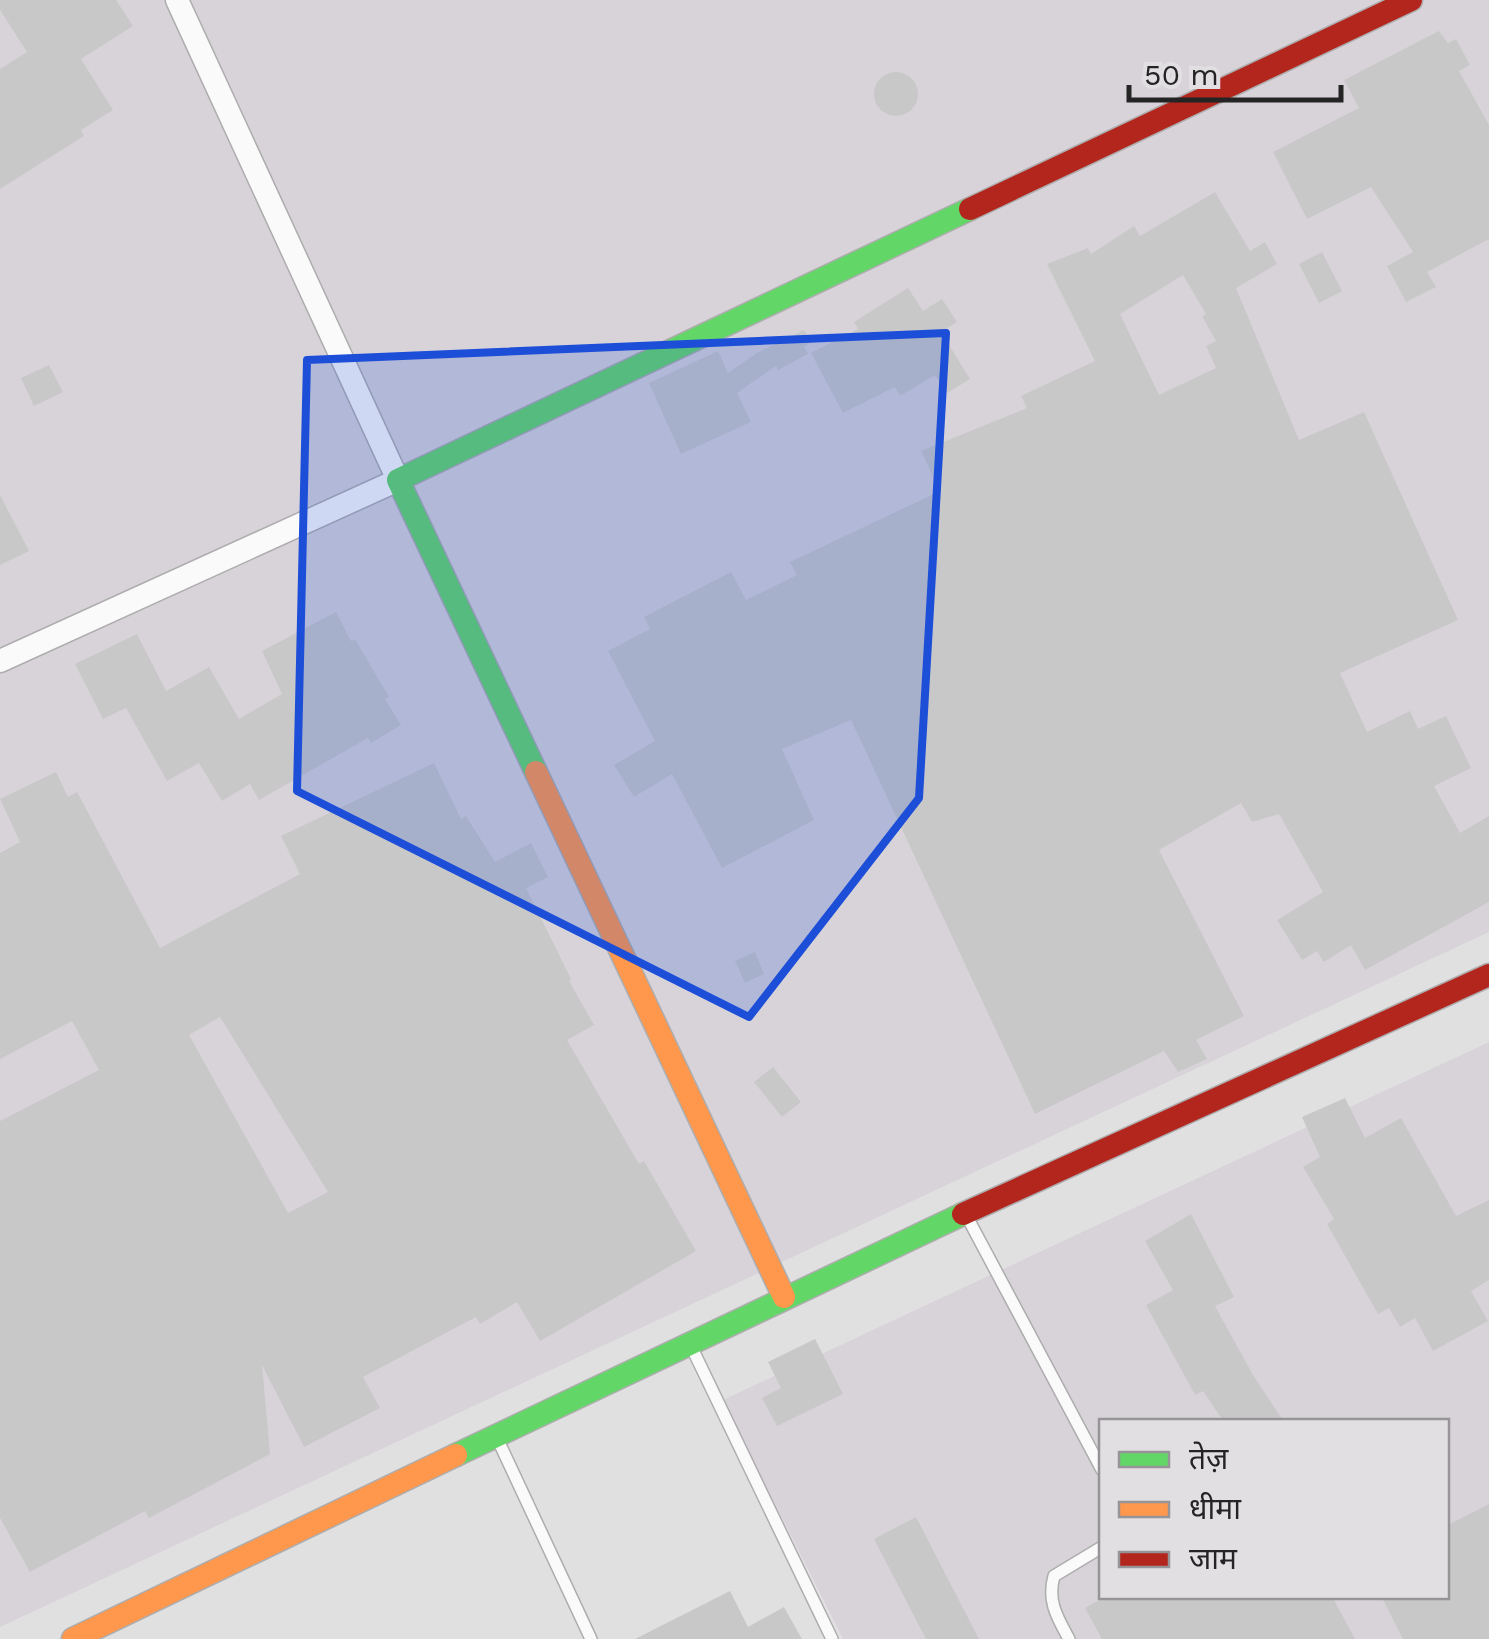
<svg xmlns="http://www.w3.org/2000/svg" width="1489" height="1639" font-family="'Work Sans','Noto Sans Devanagari',sans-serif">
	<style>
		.built { fill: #d8d3d9; fill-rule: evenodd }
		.building { fill: #c9c8c9; fill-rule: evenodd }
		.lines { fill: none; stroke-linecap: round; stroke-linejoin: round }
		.lane-casing { stroke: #aeadae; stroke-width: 14 }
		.street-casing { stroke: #aeadae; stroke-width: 25 }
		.fast-casing { stroke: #aeadae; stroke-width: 25 }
		.slow-casing { stroke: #aeadae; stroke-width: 25 }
		.jam-casing { stroke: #aeadae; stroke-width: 25 }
		.lane { stroke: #fafafa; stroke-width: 11 }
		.street { stroke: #fafafa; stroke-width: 22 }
		.fast { stroke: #63d668; stroke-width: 22 }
		.slow { stroke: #ff974d; stroke-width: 22 }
		.jam { stroke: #b3261e; stroke-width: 22 }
		.marked { fill: #1d4ed8; fill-opacity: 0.2; stroke: #1d4ed8; stroke-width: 8; stroke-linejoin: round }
	</style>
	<rect width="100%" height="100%" fill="#e1e0e1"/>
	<path class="built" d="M0,0H1489V932L0,1627Z
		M1489,1042V1639H843L723,1400ZM1102,1422H1446V1596H1102Z"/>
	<path class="building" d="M0,0H116L133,26L81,59L113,110L81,130L84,136L0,189V69L27,52L0,10Z
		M1439,31L1448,43L1456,39L1470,65L1459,71L1489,125V239L1427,272L1436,287L1406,302L1387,266L1413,252L1371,187L1307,219L1273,152L1359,108L1344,80Z
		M874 94a22 22 0 1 1 44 0a22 22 0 1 1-44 0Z
		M1215,192L1250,251L1265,242L1277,264L1236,288L1299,440L1364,412L1458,620L1340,673L1367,732L1410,711L1418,729L1446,716L1471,768L1434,786L1460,833L1489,816V902L1365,970L1351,945L1324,962L1317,951L1302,960L1277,920L1323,892L1279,814L1252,822L1241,803L1159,850L1244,1016L1196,1040L1207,1059L1178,1072L1164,1051L1035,1114L851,720L782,749L814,820L722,868L672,774L634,797L614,765L655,741L608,651L650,629L644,617L731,572L746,600L797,575L790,562L940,491L921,451L1027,408L1021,396L1095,361L1047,264L1088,248L1091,254L1134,226L1140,236ZM1183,275L1206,314L1202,316L1216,341L1206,346L1216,368L1159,395L1120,314Z
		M1322,252L1342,291L1319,303L1299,264Z
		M908,288L923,311L942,299L957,322L941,332L970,379L947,393L935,375L900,396L895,387L843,413L811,353L858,329L854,322Z
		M804,330L811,342L804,347L808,354L778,370L776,366L737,393L751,422L681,454L649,383L718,351L728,373L755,354Z
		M49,365L63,392L34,406L21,378Z
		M0,495L29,551L0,565Z
		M336,612L351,641L355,639L389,697L385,699L401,725L371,743L368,738L259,800L250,784L222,801L199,763L167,781L126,708L103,719L75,664L137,634L166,691L209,667L239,719L282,694L262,651Z
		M434,763L461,819L466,816L495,862L531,843L548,877L526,888L571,979L569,981L594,1025L567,1040L639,1164L644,1161L696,1251L540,1341L517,1302L480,1324L476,1317L363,1377L380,1408L304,1447L262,1365L270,1454L149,1518L145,1511L30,1572L0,1518V1121L99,1070L72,1021L0,1059V853L20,842L0,799L56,772L68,797L77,792L160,948L300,874L281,836ZM220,1017L328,1192L288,1213L189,1035Z
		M755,952L764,974L745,983L735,961Z
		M773,1067L801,1102L782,1117L754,1082Z
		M1345,1098L1365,1138L1401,1118L1456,1216L1489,1200V1280L1471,1291L1488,1321L1433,1351L1415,1318L1400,1327L1389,1308L1378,1314L1327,1224L1334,1219L1303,1167L1320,1157L1302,1117Z
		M1191,1214L1234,1297L1215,1306L1253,1375L1284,1422H1224L1203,1391L1195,1395L1146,1305L1173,1290L1145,1241Z
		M815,1339L843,1394L777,1426L762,1398L781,1388L768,1362Z
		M1489,1504V1639H1403L1381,1596H1446V1526Z
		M916,1517L979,1639H926L874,1539Z
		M730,1591L748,1627L784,1607L802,1639H635Z
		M1107,1596H1332L1355,1639H1102L1085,1608Z"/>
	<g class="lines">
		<defs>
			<path id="lane" d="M965,1213L1102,1470
				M690,1344L832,1639
				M497,1438L591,1639
				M1069,1639C1057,1617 1047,1601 1054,1576L1102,1547"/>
			<path id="street" d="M0,661L398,480L177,0"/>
			<path id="fast" d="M536,772L398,480L970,209
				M456,1455L963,1214"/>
			<path id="slow" d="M536,772L784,1297
				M73,1639L456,1455"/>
			<path id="jam" d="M970,209L1411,0
				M963,1214L1489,975"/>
		</defs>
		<use href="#lane" class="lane-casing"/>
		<use href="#street" class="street-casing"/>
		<use href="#fast" class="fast-casing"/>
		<use href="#slow" class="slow-casing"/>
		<use href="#jam" class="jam-casing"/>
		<use href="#lane" class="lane"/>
		<use href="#street" class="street"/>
		<use href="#fast" class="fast"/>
		<use href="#slow" class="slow"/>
		<use href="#jam" class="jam"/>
	</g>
	<path class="marked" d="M946,333L919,798L749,1017L297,791L307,360Z"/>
	<rect x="1099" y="1419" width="350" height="180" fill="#e2dfe2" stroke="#969496" stroke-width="2.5"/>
	<rect x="1119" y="1452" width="50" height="15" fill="#63d668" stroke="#969496" stroke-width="2.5"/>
	<text x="1189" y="1469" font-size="30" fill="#252425">तेज़</text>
	<rect x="1119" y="1502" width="50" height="15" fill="#ff974d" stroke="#969496" stroke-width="2.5"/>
	<text x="1189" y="1519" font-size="30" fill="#252425">धीमा</text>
	<rect x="1119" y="1552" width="50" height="15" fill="#b3261e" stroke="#969496" stroke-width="2.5"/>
	<text x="1189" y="1569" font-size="30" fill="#252425">जाम</text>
	<path d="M1129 85v15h212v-15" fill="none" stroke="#252425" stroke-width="5"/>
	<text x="1144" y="85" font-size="30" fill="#252425" stroke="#e2dfe2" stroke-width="8" paint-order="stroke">50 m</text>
</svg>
